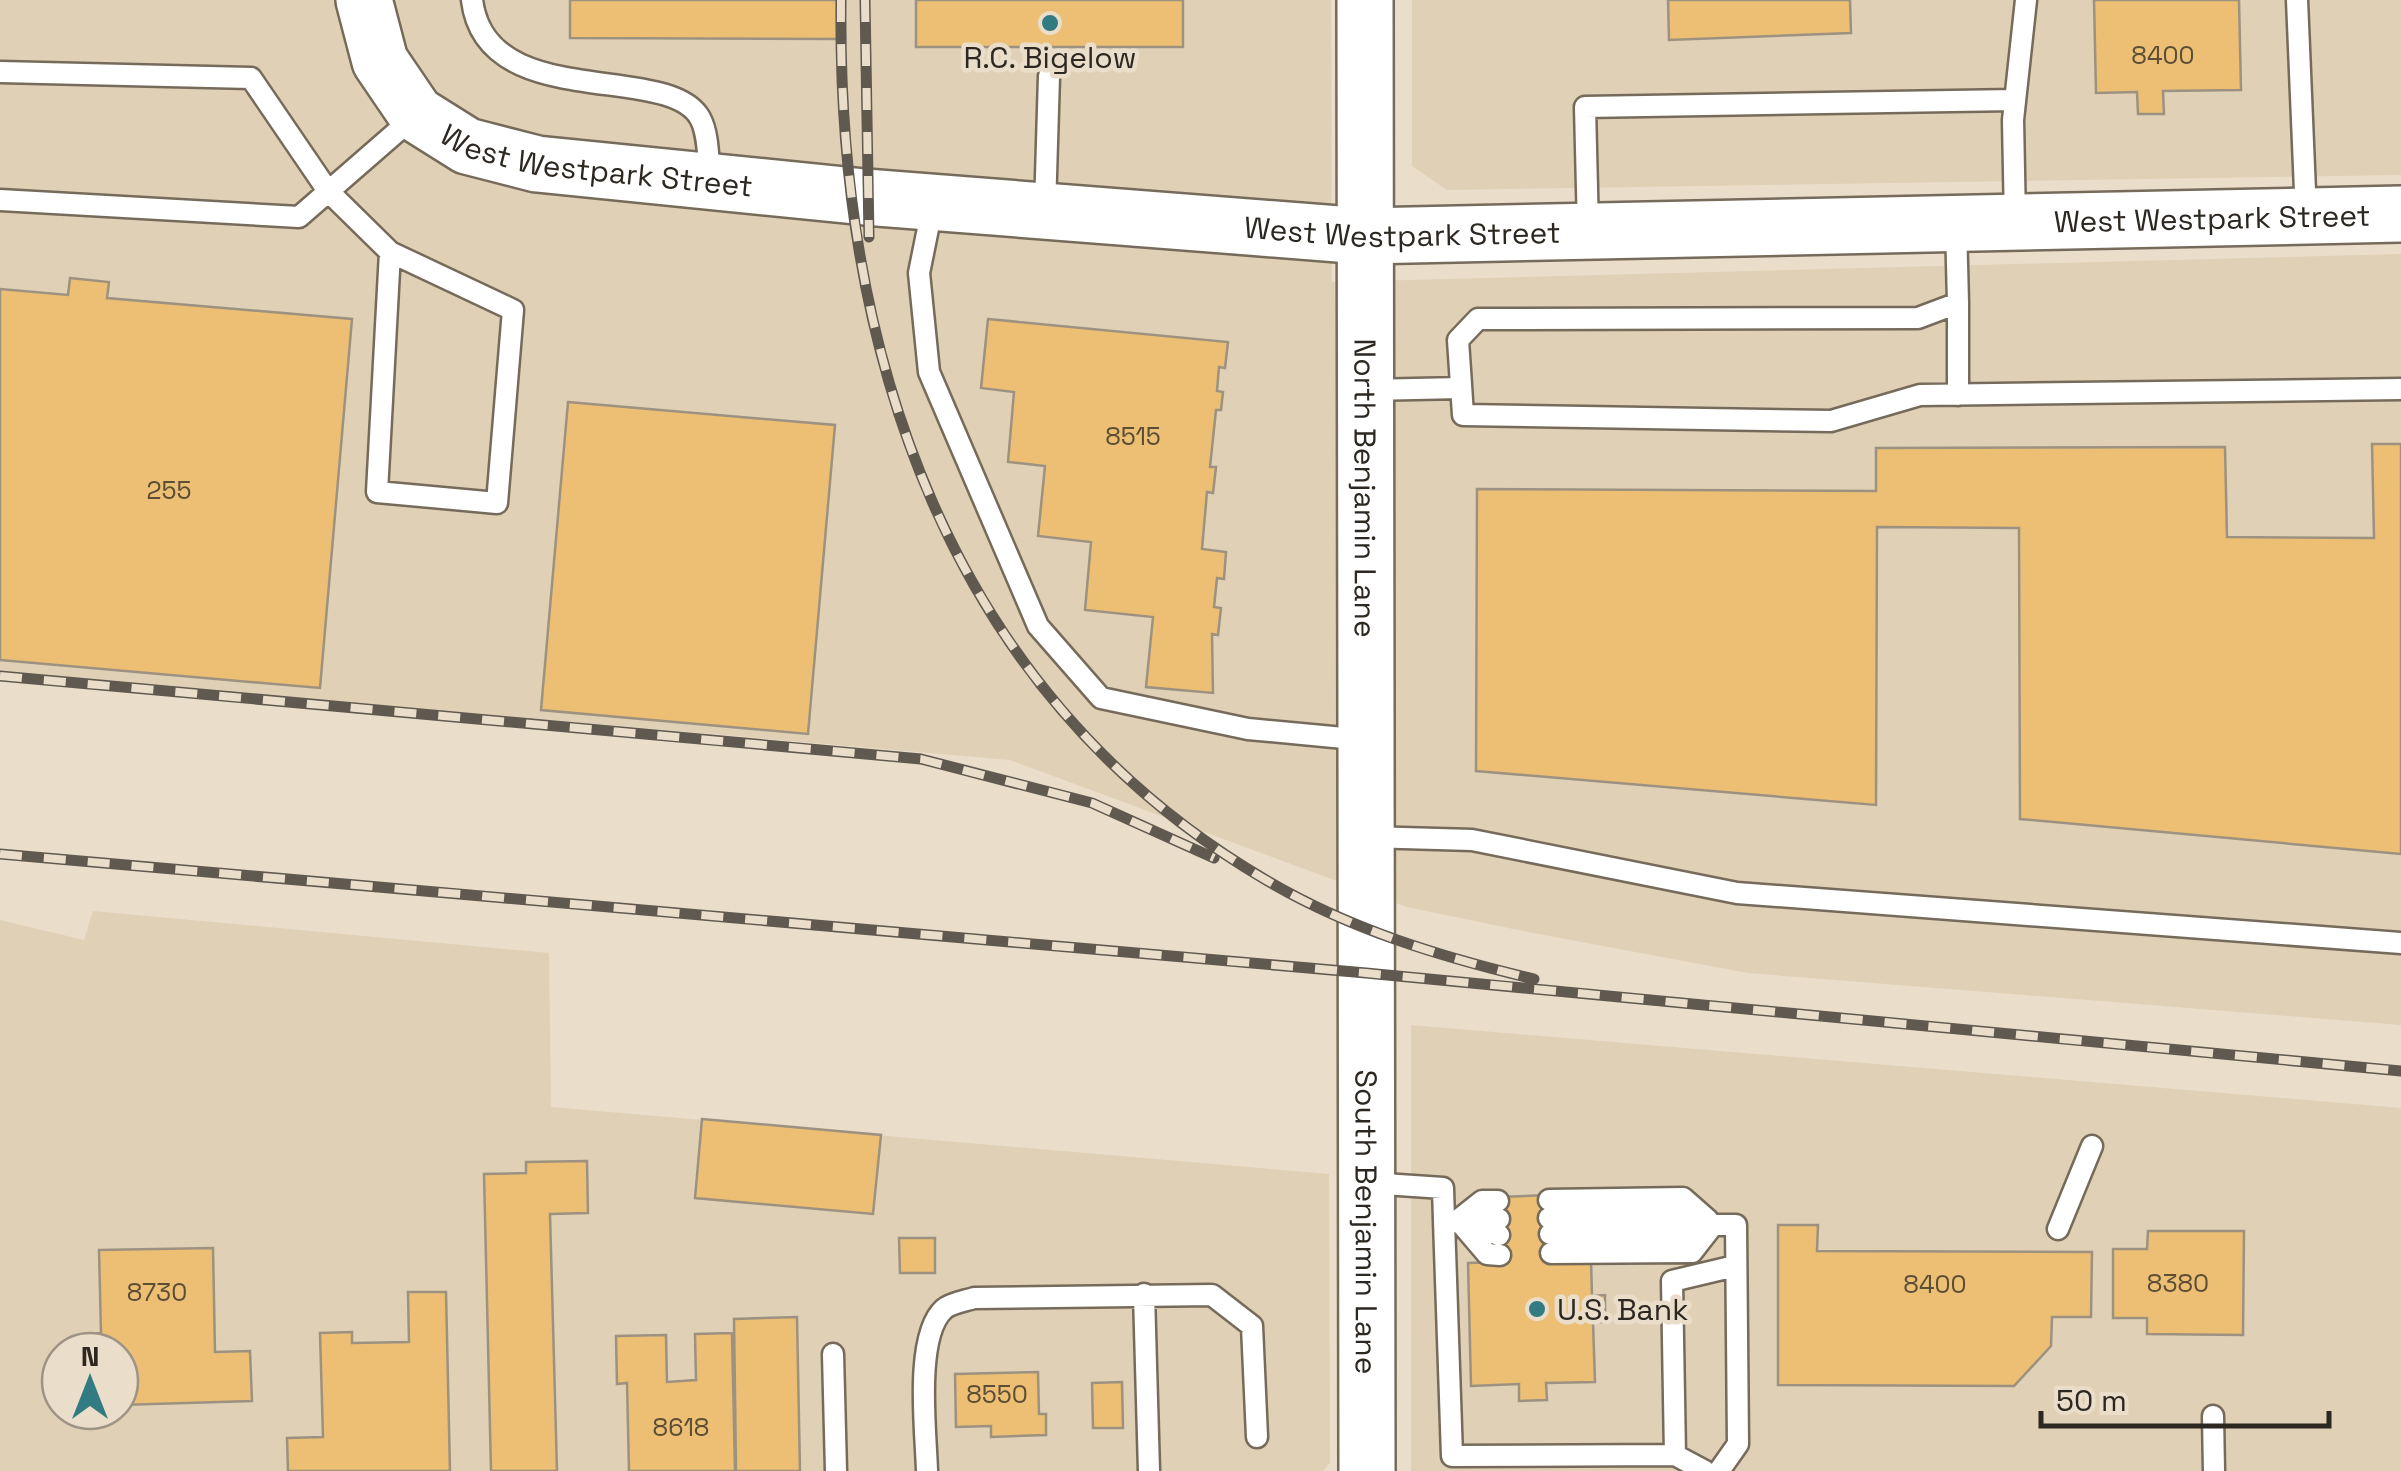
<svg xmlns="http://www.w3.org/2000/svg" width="2401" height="1471" font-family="'Space Grotesk',sans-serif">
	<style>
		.built { fill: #e0d0b6; fill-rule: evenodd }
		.building { fill: #ecbf75; stroke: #9d9280; stroke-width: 2.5 }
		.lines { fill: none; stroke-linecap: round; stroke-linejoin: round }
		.lane-casing { stroke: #766b5a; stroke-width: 25 }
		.secondary-casing { stroke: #766b5a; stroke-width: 60 }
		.lane { stroke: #fff; stroke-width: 20 }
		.secondary { stroke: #fff; stroke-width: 55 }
		.rail-casing { stroke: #60594f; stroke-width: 11 }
		.rail { stroke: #eaddca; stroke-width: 8; stroke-dasharray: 22; stroke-linecap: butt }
		.poi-dot { fill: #327b82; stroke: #eaddca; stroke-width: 4 }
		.labels { text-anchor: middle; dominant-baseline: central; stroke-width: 9; stroke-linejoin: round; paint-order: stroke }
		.number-label { font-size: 25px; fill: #5c4d35 }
		.poi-label { font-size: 30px; fill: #2c2720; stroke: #eaddca }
		.street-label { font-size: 30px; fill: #2c2720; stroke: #eaddca }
	</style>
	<rect width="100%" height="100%" fill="#eaddca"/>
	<path class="built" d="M0,0H1331L1332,282L2401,254V1025L1748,973L1523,931L1407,907L1010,760L0,672Z
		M1412,0H2401V175L1447,190L1412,166Z
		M93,911L549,953L551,1107L1329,1174L1330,1463L1323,1471H0V920L84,940ZM60,1351H120V1411H60Z
		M1411,1025L2401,1108V1471H1411Z"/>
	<path class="building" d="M570,0H838V39L570,38Z
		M916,0H1183V47H916Z
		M1668,0H1850L1851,33L1669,40Z
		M2094,0H2239L2241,90L2163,91L2164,114H2138L2137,92L2096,93Z
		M70,278L109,282L107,298L352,319L320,688L0,660V289L68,295Z
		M988,319L1228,342L1225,368L1219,367L1217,391L1223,392L1221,410H1216L1210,467H1216L1213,493L1207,492L1202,549L1226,552L1224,579L1217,578L1214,607L1221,608L1218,635L1212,634L1213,693L1146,687L1153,617L1085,610L1091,542L1038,536L1045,466L1008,462L1014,392L981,388Z
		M568,402L835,425L808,734L541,710Z
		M2372,444H2401V854L2020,819L2019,528L1877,527L1876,805L1476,771L1477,489L1876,491V448L2225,447L2227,537L2374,538Z
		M702,1119L881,1135L873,1214L695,1198Z
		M587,1161L588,1213L550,1214L557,1471H491L484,1174L526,1173V1162Z
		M1549,1195L1591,1260L1592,1296L1605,1295V1322H1593L1595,1382L1546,1383L1547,1400L1519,1401V1384L1471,1386L1468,1263L1500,1262L1498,1197Z
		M1778,1225H1818L1817,1251L2092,1252L2091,1317H2052L2051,1346L2014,1386L1778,1385Z
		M2148,1231H2244L2243,1335L2147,1334V1318H2113V1249H2147Z
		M899,1238H935V1273H900Z
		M213,1248L215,1352L250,1351L252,1401L120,1405V1351H86V1334L101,1333L99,1250Z
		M408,1292H446L450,1471H288L287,1438L323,1437L320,1333L352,1332V1343L409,1342Z
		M797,1317L800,1471H736L734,1319Z
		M732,1333L735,1471H629L627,1383L617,1384L616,1336L666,1335L667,1382L696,1380L695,1334Z
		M1038,1372L1039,1414H1046V1435L991,1437V1426L956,1427L955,1374Z
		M1122,1382L1123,1428H1093L1092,1383Z"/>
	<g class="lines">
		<defs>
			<path id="lane" d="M472,0C486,114 668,61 700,118C709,134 708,162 710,179
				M2297,0L2306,215
				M0,72L251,78L328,191L390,252L513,310L497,503L377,492L390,252
				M0,200L299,217L415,116
				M933,204L919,273L929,372L1038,626L1101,698L1248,729L1365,740
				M1045,209L1049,76
				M2015,222L2013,120L2026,0
				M1956,224L1958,303L1918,318L1478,319L1458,340L1463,415L1831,421L1920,395L2401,389
				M1588,230L1585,107L2015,100
				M1958,303V395
				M1368,390L1461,388
				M1368,837L1472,840L1737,893L2401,943
				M1369,1183L1443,1188L1444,1221
				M1549,1200L1683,1198L1708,1220
				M1549,1218L1681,1215L1713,1225H1736L1738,1444L1719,1471
				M1499,1219L1444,1221L1452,1456L1675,1455L1705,1471
				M1458,1220L1487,1254L1500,1255
				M1458,1220L1482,1201H1498
				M1464,1223L1499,1235
				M2058,1229L2092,1146
				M1550,1234L1690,1233L1711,1225
				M1551,1253L1692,1252L1713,1225
				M1144,1294L1149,1471
				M833,1354L836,1471
				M2213,1416L2214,1471
				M1675,1455L1672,1281L1735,1266
				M927,1471C926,1433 914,1336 944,1309C951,1303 965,1301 974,1298L1212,1295L1252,1326L1257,1437"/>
			<g id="secondary">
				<path id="s1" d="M364,0L380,61L416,114L467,146L537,164L865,197L1364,236L2401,214"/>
				<path id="s2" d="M1365,0L1367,1471"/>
			</g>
		</defs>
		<use href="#lane" class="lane-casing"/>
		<use href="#secondary" class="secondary-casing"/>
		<use href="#lane" class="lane"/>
		<use href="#secondary" class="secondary"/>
		<defs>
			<path id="rail" d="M841,0C837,352 947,693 1266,880C1349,929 1441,957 1534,979
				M865,0L869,237
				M0,676L921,759L1092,803L1214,858
				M0,854L1366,973L2401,1071"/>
		</defs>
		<use href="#rail" class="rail-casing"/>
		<use href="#rail" class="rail"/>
	</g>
	<g class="poi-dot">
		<circle cx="1050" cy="23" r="10"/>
		<circle cx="1537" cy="1309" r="10"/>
	</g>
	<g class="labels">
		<g class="number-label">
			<text x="2163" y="55">8400</text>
			<text x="1133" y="436">8515</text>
			<text x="169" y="490">255</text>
			<text x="2178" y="1283">8380</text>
			<text x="1935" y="1284">8400</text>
			<text x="157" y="1292">8730</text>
			<text x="997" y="1394">8550</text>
			<text x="681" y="1427">8618</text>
		</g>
		<g class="poi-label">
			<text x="1050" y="57">R.C. Bigelow</text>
			<text x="1557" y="1309" text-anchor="start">U.S. Bank</text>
		</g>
		<g class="street-label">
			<text stroke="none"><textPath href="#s1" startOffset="318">West Westpark Street</textPath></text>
			<text stroke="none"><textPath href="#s1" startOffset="1938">West Westpark Street</textPath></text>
			<text stroke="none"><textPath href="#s1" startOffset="1128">West Westpark Street</textPath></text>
			<text stroke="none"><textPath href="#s2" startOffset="488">North Benjamin Lane</textPath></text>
			<text stroke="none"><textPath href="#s2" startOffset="1222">South Benjamin Lane</textPath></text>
		</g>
	</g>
	<g transform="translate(90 1381)"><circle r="48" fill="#eaddca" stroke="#9e9486" stroke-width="2.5"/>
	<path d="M0-8L18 38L0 25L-18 38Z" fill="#327b82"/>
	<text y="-15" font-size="28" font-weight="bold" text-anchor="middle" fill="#2c2720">N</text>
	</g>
	<path d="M2041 1411v15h288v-15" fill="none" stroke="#2c2720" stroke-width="5"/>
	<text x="2056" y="1411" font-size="30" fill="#2c2720" stroke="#eaddca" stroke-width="8" paint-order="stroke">50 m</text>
</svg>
